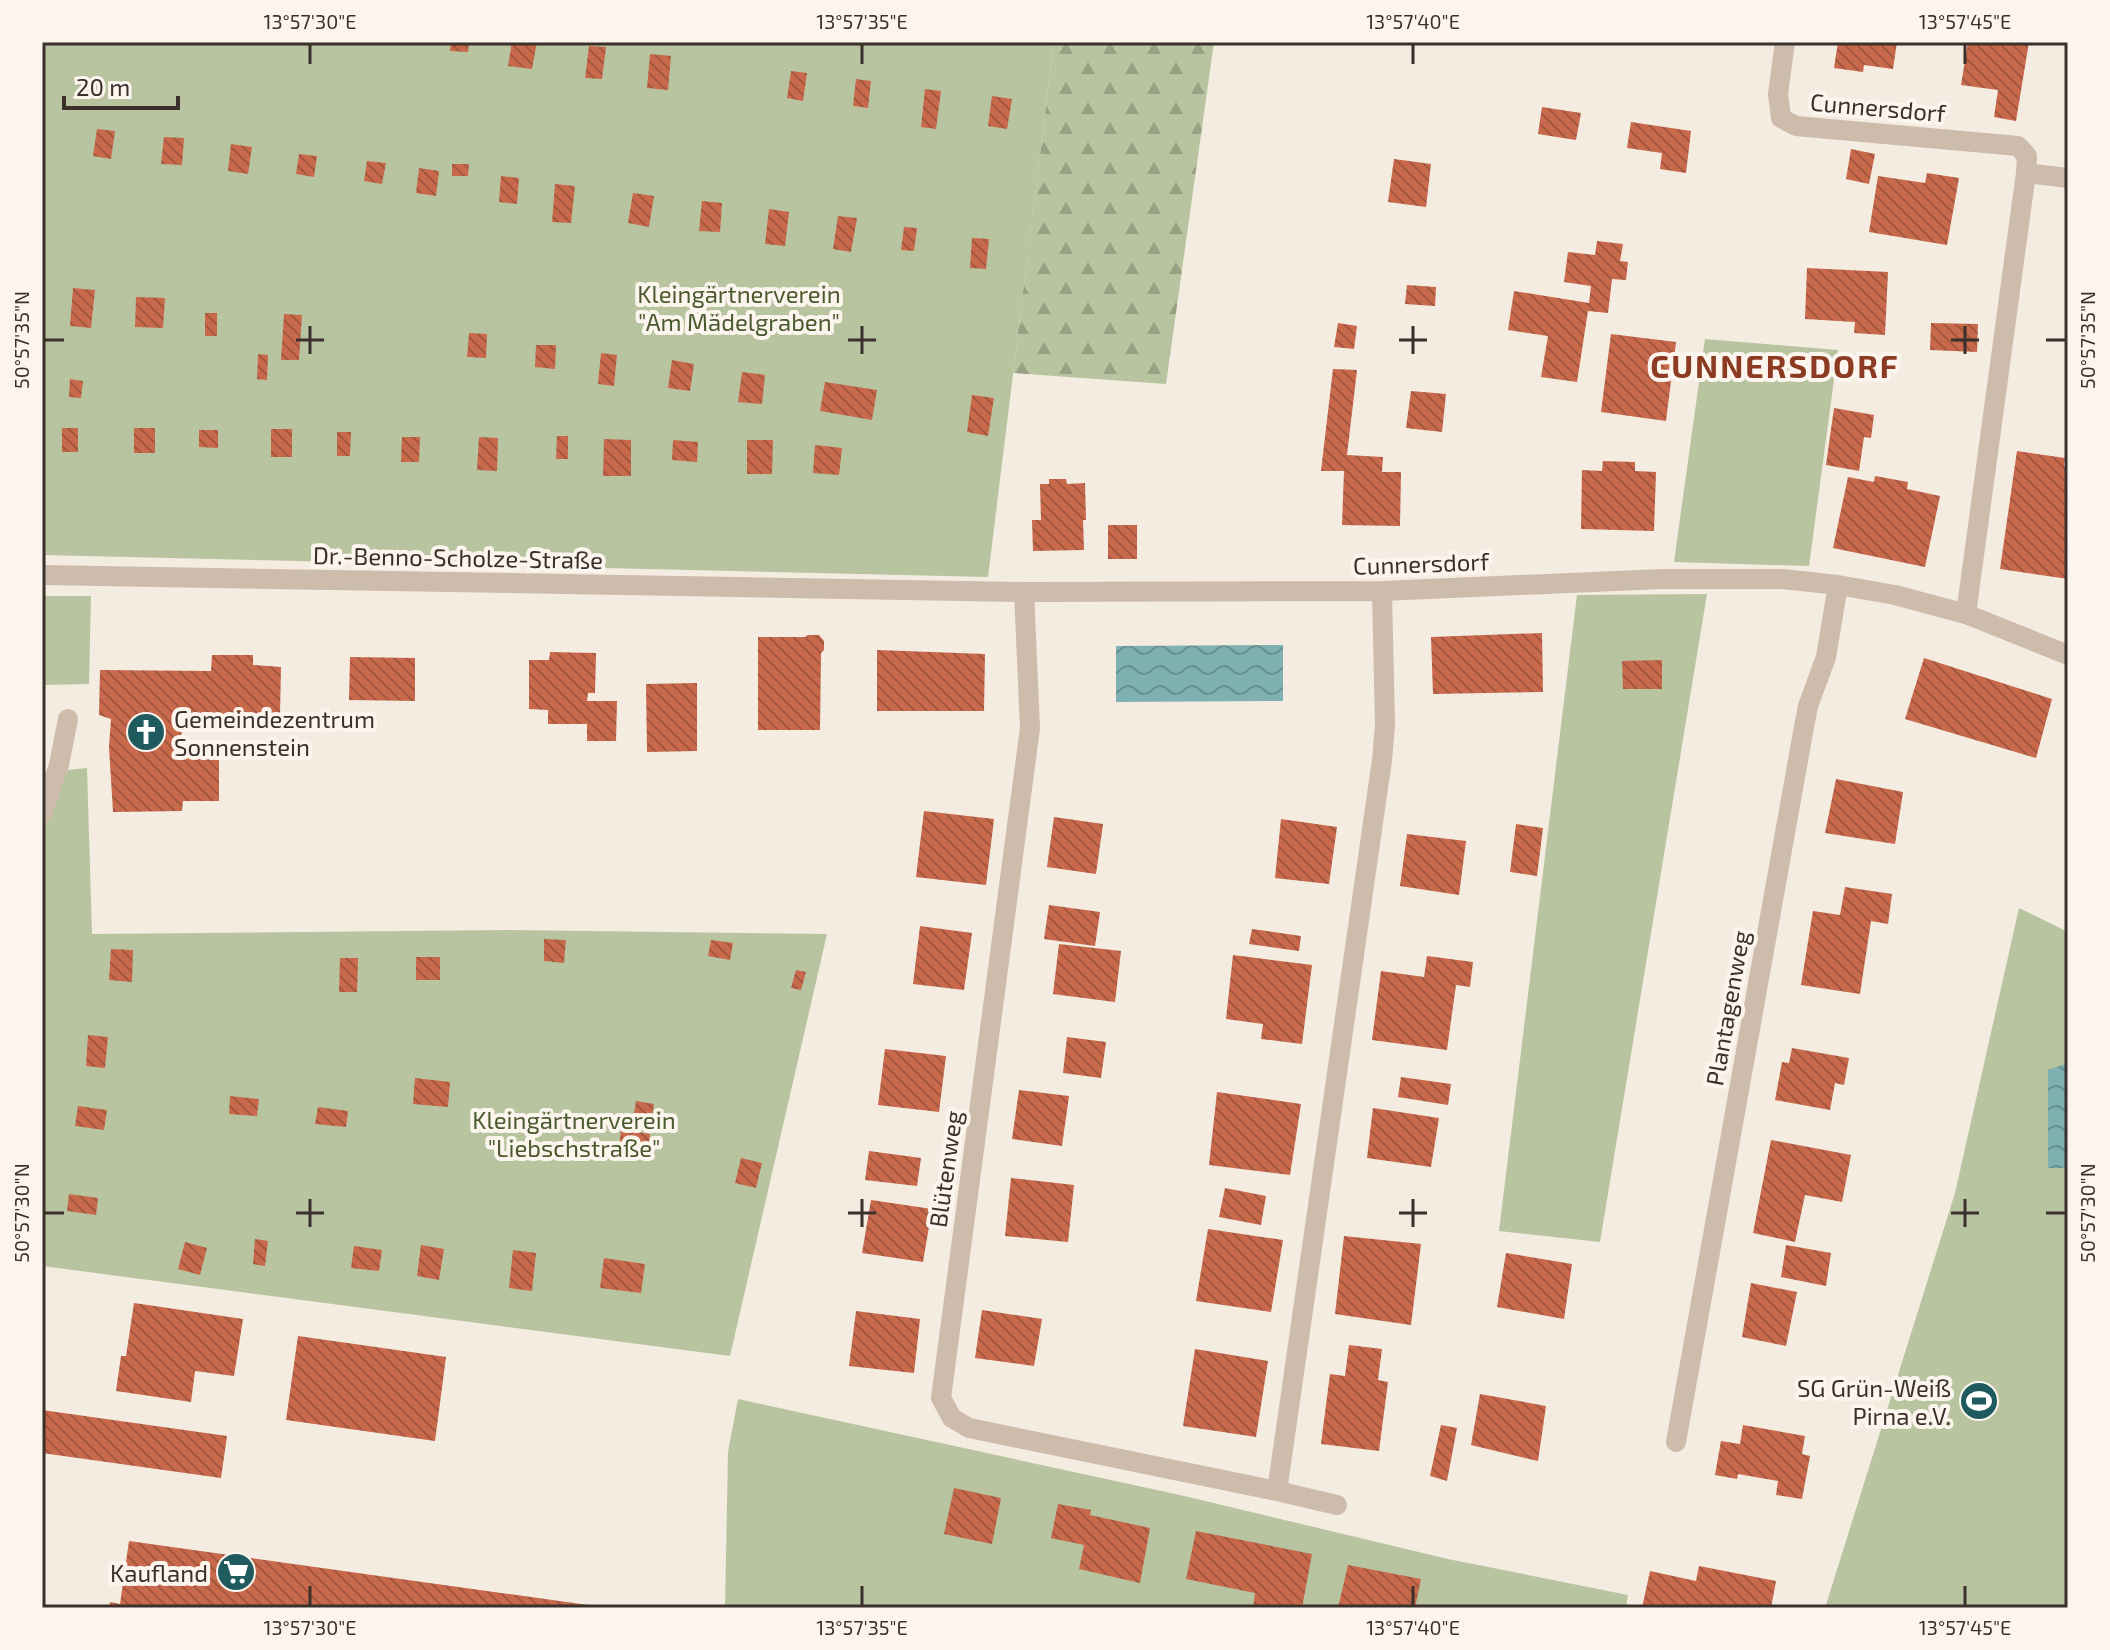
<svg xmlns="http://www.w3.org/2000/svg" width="2110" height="1650" font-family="'Exo 2',sans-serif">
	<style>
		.green { fill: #b8c4a0 }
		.forest { fill: url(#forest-firs) }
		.water { fill: url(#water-waves) }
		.building { fill: url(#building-back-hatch) }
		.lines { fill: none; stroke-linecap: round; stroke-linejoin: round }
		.service { stroke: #cdbbac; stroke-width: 20 }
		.minor { stroke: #cdbbac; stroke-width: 20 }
		.ticks { fill: none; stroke: #3b302b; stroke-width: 3 }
		.labels { text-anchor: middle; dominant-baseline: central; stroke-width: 8; stroke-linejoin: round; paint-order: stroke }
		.street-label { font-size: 24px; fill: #3b302b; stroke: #fbf5ee }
		.park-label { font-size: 24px; fill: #4a5a2e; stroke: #fbf5ee }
		.poi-label { font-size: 24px; fill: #3b302b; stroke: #fbf5ee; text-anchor: end }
		.district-label { font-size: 32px; font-weight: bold; letter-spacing: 2px; fill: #8c3b22; stroke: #fbf5ee }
		.neatline { fill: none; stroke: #3b302b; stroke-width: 3 }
		.ticks-label { font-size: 20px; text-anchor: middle; fill: #3b302b }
	</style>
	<defs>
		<pattern id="forest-firs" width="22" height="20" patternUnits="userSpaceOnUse" patternTransform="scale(2)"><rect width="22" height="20" fill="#b8c4a0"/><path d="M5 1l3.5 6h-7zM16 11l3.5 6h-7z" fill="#97a083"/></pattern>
		<pattern id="water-waves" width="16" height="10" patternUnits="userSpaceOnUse" patternTransform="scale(2)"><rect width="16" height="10" fill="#7fb0b2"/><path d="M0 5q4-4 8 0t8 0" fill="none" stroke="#699091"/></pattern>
		<pattern id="building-back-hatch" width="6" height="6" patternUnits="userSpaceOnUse" patternTransform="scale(2)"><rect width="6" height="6" fill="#c8694b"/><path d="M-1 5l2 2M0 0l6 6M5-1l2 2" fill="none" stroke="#a4573f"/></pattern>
	</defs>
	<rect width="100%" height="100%" fill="#f4ebe1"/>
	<path class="green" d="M42,42H1054L988,577L42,555Z
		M1705,339L1838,350L1809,566L1674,562Z
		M1707,594L1600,1242L1499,1231L1577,595Z
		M42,596H91L89,684L42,685Z
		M87,768L92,934L507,930L827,934L730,1356L42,1266V828L68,770Z
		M2019,908L2068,932V1608H1825L1955,1193Z
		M738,1399L1180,1495L1448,1559L1628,1595L1626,1608H725L728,1452Z"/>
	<path class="forest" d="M1054,42H1214L1166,384L1013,373Z"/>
	<path class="water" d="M1283,645V701L1116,702V646Z
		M2068,1063V1168H2048V1070Z"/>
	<path class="building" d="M451,42H469L468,52L450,51Z
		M512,42H537L532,69L508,66Z
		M1838,42H1897L1893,69L1864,65L1863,72L1834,68Z
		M1968,42H2029L2016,121L1994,117L1998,90L1961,85Z
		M589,46L606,47L602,79L585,78Z
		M650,54L671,56L668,90L647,88Z
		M791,71L807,73L803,101L787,98Z
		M856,79L871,81L868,108L853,106Z
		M925,89L941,91L936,129L921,127Z
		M992,96L1012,99L1007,129L988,126Z
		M1542,107L1581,113L1576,140L1538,134Z
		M1631,122L1691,131L1686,173L1660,169L1662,153L1627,148Z
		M97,129L115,131L111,159L93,156Z
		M164,137L184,138L182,165L161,164Z
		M231,144L252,147L248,174L228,171Z
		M1851,149L1875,154L1869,184L1846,179Z
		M299,154L317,156L314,177L296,174Z
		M1394,159L1431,164L1426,207L1388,202Z
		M367,161L386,163L382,184L364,181Z
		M452,164H469L468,176H452Z
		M419,168L439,171L436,196L416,193Z
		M1927,173L1959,178L1947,245L1869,232L1878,176L1925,183Z
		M501,176L519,178L517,204L499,202Z
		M555,184L575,186L571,223L552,222Z
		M633,193L654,196L649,227L628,223Z
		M702,201L722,203L720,232L699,231Z
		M769,209L789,212L785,246L765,244Z
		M838,216L857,218L851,252L833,249Z
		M904,227L917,228L914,251L901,250Z
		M972,238L989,239L986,269L970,268Z
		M1597,241L1623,244L1620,261L1628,262L1626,280L1612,279L1608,313L1588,311L1577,382L1541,377L1548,336L1508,330L1514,291L1589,303L1591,286L1564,282L1568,252L1595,255Z
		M1807,268L1888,272L1885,335L1854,333L1855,322L1805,319Z
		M1407,285L1436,287L1435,306L1405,304Z
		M73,288L95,290L91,328L70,326Z
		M136,297L165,298L163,328L135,327Z
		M205,313H217V336H205Z
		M284,314L302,315L299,360H281Z
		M1338,323L1357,326L1354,349L1334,347Z
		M1931,323L1978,324L1977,352L1930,350Z
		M469,333L487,334L486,358L467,357Z
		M1611,334L1676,342L1666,421L1601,412Z
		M536,345H556L555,369L535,367Z
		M601,353L617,355L614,386L598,384Z
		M258,354L268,355L267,380L257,379Z
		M672,360L694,364L690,391L668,388Z
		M1333,369L1357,370L1347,455L1383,457L1382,472H1401L1400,526L1342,525L1344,471H1321Z
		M742,372L765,375L762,404L738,402Z
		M70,379L83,381L81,398L69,397Z
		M825,382L877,390L872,420L820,411Z
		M1411,391L1446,394L1442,432L1406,428Z
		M972,395L994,398L988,436L967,432Z
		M1834,408L1874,415L1871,438L1864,437L1859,471L1826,465Z
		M62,428H78V452H62Z
		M134,428H155V453H134Z
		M271,429H292V457H271Z
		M199,430H218V448L199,447Z
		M337,432H351L350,456H337Z
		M557,436H568V459H556Z
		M402,437H420L419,462H401Z
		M479,437L498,438L497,471L477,470Z
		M604,439L631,440V476H603Z
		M673,440L698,442L697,462L672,460Z
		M747,440H773L772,474H747Z
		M815,445L842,448L839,475L813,473Z
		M2017,451L2065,458L2064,467H2068V579L2000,569Z
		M1603,461L1635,462V471L1656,472L1654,531L1581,529L1582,470L1602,471Z
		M1875,476L1908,482L1907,489L1940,496L1925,567L1833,548L1848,477L1874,482Z
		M1049,479H1066L1067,484L1085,483L1086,520H1083L1084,550L1033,551L1032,520H1041L1040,484H1049Z
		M1108,525H1137V559H1108Z
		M1542,633L1543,692L1433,694L1431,637Z
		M808,635H819L824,641V650L821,653L820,730H758V637H805Z
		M877,650L985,654L984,711H877Z
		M550,652L596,653L595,693H588L587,701H617L616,741H587V724H548V710L529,709V660H549Z
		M212,655H253V665L281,667L280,714L182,719L181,748L219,745V801H183L182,811L113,812L109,747L111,719L99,715L100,670L211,671Z
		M350,657L415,658V701L349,700Z
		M1924,658L2052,699L2036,758L1905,719Z
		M1662,660V689H1623L1622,661Z
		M697,683V751L647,752L646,684Z
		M1836,779L1903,792L1895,844L1825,833Z
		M924,811L994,819L986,885L916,877Z
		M1054,817L1103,824L1096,874L1047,867Z
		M1281,819L1337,827L1329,884L1275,878Z
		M1516,824L1543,828L1537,876L1510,872Z
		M1407,834L1466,841L1459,895L1400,886Z
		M1845,887L1892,894L1888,924L1871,921L1860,994L1801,985L1813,911L1840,915Z
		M1049,905L1100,912L1095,946L1044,939Z
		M920,926L972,933L964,990L913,984Z
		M1252,929L1301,936L1299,951L1249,944Z
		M544,939L566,940L564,963L544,961Z
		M711,940L733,943L730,960L708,956Z
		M1059,944L1121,951L1115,1002L1053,994Z
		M111,949L133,950L132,982L109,980Z
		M1233,955L1312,965L1302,1044L1261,1039L1263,1024L1226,1019Z
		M1427,956L1473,962L1470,987L1456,985L1447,1050L1372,1040L1381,971L1424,977Z
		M416,957H440V980H416Z
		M340,958H358L357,992H339Z
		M796,970L806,972L801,990L791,988Z
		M88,1035L108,1037L105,1068L86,1066Z
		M1067,1037L1106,1042L1101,1078L1063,1073Z
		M1792,1048L1849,1058L1844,1085L1835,1083L1830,1110L1775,1100L1782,1062L1789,1063Z
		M885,1049L946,1056L939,1112L878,1105Z
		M1401,1077L1451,1084L1448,1105L1398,1097Z
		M415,1078L450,1082L448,1107L413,1104Z
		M1019,1090L1069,1096L1062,1146L1012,1139Z
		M1217,1092L1301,1104L1290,1175L1209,1165Z
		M230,1096L259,1099L257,1116L229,1114Z
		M636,1101L654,1104L650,1129L632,1126Z
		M78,1106L107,1110L104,1130L75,1126Z
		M318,1107L348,1111L346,1127L315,1124Z
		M1373,1108L1439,1118L1431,1167L1367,1158Z
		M621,1130L650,1134L648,1153L619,1149Z
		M1771,1140L1851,1155L1842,1202L1805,1195L1795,1242L1753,1233Z
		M869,1151L921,1158L917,1186L865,1180Z
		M741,1158L762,1163L756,1188L735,1183Z
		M1011,1178L1074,1185L1068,1242L1005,1236Z
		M1225,1188L1266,1196L1261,1225L1219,1217Z
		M69,1194L98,1198L96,1215L67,1211Z
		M871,1200L932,1209L923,1262L862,1253Z
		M1208,1229L1283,1240L1271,1312L1196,1301Z
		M1344,1236L1421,1244L1411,1325L1335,1314Z
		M255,1239L268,1241L265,1266L253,1264Z
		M185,1242L207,1248L200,1275L178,1269Z
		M421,1245L444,1249L439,1280L417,1276Z
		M1786,1245L1831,1253L1826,1286L1781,1277Z
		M354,1246L382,1250L379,1271L351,1268Z
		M513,1250L536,1253L532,1291L509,1288Z
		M1506,1253L1572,1264L1564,1319L1497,1307Z
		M604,1258L645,1264L641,1293L600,1288Z
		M1751,1283L1797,1292L1786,1346L1742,1337Z
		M134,1303L243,1319L234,1376L195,1371L191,1402L116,1391L121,1356H126Z
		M982,1310L1042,1319L1034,1366L975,1358Z
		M856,1311L920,1319L914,1373L849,1366Z
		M298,1336L446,1357L435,1441L286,1420Z
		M1349,1345L1382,1349L1378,1380L1388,1382L1379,1451L1321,1444L1330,1374L1345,1376Z
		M1195,1349L1268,1361L1256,1437L1183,1426Z
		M1480,1394L1546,1406L1538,1461L1471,1445Z
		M42,1410L227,1436L221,1478L42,1453Z
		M1441,1425L1457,1428L1447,1481L1430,1476Z
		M1743,1425L1805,1436L1802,1454L1810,1456L1802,1499L1776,1495L1778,1481L1738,1474L1737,1479L1715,1475L1721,1441L1740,1444Z
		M954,1488L1001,1498L992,1544L944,1534Z
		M1058,1504L1091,1510L1090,1515L1150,1528L1140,1583L1079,1569L1084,1545L1051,1538Z
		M1196,1531L1312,1554L1302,1608H1253L1255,1593L1186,1579Z
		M129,1541L595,1606V1608H109L110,1602L120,1604Z
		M1348,1565L1421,1579L1415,1608H1338Z
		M1699,1566L1776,1581L1771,1608H1642L1650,1571L1696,1581Z"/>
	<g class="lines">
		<path class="service" d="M1785,42L1778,94L1781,118L1796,126L2018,146L2027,156L2026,173
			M1966,614L2026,173L2068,178
			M42,814L59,765L68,719"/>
		<path class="minor" d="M42,575L1024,592L1382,591L1662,579H1782L1838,585L1895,595L1966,614L2068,655
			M1024,592L1030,728L941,1398L952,1418L969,1428L1277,1491L1382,760L1385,725L1382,591
			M1676,1442L1804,727L1808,706L1826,657L1838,585
			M1277,1491L1337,1505"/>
	</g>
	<path class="ticks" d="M310,44V64M862,44V64M1413,44V64M1965,44V64M310,326V354M862,326V354M1413,326V354M1965,326V354M44,340H64M296,340H324M848,340H876M1399,340H1427M1951,340H1979M2046,340H2066M310,1199V1227M862,1199V1227M1413,1199V1227M1965,1199V1227M44,1213H64M296,1213H324M848,1213H876M1399,1213H1427M1951,1213H1979M2046,1213H2066M310,1586V1606M862,1586V1606M1413,1586V1606M1965,1586V1606"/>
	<defs>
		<symbol id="church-disc" viewBox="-11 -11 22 22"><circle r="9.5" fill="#1f5a5e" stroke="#fbf5ee"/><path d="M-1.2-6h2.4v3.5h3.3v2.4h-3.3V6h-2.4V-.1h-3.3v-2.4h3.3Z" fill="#fff"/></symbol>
		<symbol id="stadium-disc" viewBox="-11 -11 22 22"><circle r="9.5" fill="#1f5a5e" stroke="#fbf5ee"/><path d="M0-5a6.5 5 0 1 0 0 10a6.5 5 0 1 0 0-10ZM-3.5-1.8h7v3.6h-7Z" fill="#fff"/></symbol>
		<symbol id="supermarket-disc" viewBox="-11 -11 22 22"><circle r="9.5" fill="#1f5a5e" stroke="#fbf5ee"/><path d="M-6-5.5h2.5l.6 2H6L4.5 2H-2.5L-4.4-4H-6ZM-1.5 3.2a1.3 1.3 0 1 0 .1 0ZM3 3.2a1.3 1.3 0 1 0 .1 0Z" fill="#fff"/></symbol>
	</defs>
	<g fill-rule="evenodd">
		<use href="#church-disc" x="124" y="710" width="44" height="44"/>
		<use href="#stadium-disc" x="1957" y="1379" width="44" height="44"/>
		<use href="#supermarket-disc" x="214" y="1550" width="44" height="44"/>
	</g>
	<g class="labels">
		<g class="street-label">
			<text transform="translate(1878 107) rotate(5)">Cunnersdorf</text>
			<text transform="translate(458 557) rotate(1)">Dr.-Benno-Scholze-Straße</text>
			<text transform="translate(1421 563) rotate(-2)">Cunnersdorf</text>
			<text transform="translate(1727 1008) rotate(-80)">Plantagenweg</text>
			<text transform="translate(945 1169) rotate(-82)">Blütenweg</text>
		</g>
		<g class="park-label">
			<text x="739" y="293">Kleingärtnerverein<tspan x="739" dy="28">"Am Mädelgraben"</tspan></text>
			<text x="574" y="1119">Kleingärtnerverein<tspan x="574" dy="28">"Liebschstraße"</tspan></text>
		</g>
		<g class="poi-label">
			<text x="174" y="718" text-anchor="start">Gemeindezentrum<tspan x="174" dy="28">Sonnenstein</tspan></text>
			<text x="1951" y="1387">SG Grün-Weiß<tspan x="1951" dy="28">Pirna e.V.</tspan></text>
			<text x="208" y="1572">Kaufland</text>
		</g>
		<g class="district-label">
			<text x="1775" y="365">CUNNERSDORF</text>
		</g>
	</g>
	<rect width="2110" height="1650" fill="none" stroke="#fbf5ee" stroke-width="88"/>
	<path d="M64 96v12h114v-12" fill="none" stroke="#3b302b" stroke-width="4"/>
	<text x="76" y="96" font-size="24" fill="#3b302b" stroke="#fbf5ee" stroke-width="6" paint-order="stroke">20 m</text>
	<rect x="44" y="44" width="2022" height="1562" class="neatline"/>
	<g class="ticks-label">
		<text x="310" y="29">13°57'30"E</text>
		<text x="862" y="29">13°57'35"E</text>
		<text x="1413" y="29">13°57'40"E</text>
		<text x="1965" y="29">13°57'45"E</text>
		<text transform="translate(22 340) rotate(-90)" y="7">50°57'35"N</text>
		<text transform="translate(2088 340) rotate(-90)" y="7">50°57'35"N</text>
		<text transform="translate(22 1213) rotate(-90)" y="7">50°57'30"N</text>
		<text transform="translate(2088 1213) rotate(-90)" y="7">50°57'30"N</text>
		<text x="310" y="1635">13°57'30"E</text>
		<text x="862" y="1635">13°57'35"E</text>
		<text x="1413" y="1635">13°57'40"E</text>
		<text x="1965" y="1635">13°57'45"E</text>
	</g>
</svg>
